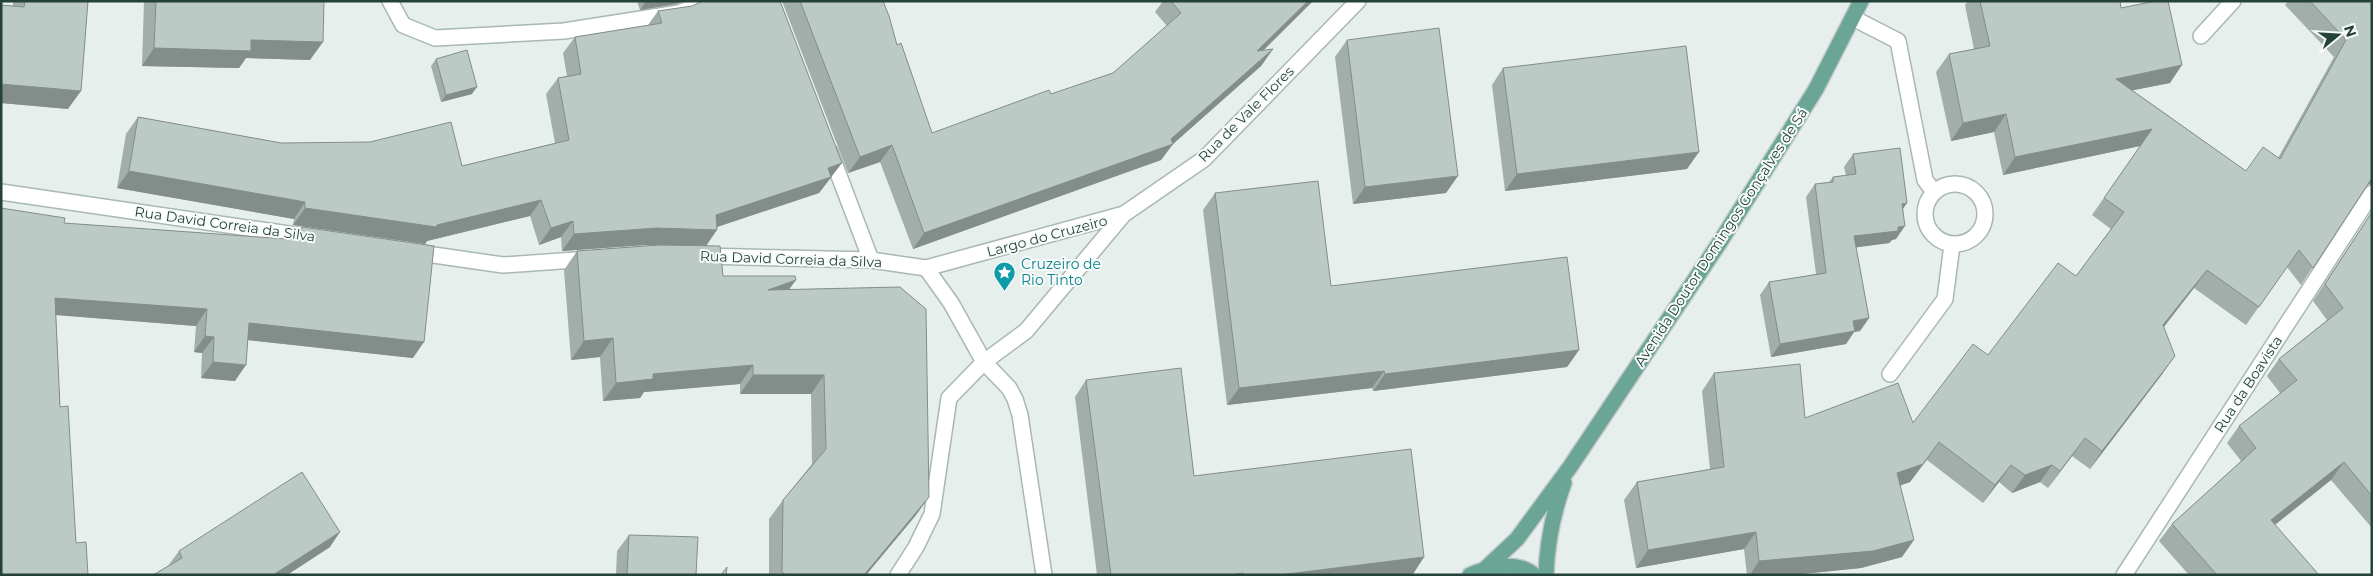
<svg xmlns="http://www.w3.org/2000/svg" width="2373" height="576" font-family="Montserrat,sans-serif">
	<style>
		.lines { fill: none; stroke-linecap: round; stroke-linejoin: round }
		.minor-casing { stroke: #a8b8b2; stroke-width: 18 }
		.major-casing { stroke: #c2cac8; stroke-width: 18 }
		.minor { stroke: #fff; stroke-width: 15 }
		.major { stroke: #6aa596; stroke-width: 15 }
		.wall { fill: #a1aea9 }
		.shaded-wall { fill: #838d89 }
		.building { fill: #bbcac4; stroke: #838d89 }
		.labels { text-anchor: middle; dominant-baseline: central; stroke-width: 4; stroke-linejoin: round; paint-order: stroke }
		.street-label { font-size: 14px; fill: #24423a; stroke: #f7fbf9 }
		.culture-label { font-size: 14px; fill: #0d838f; stroke: #f7fbf9; text-anchor: start }
	</style>
	<rect width="100%" height="100%" fill="#e6efeb"/>
	<g class="lines">
		<defs>
			<path id="minor" d="M390,1L403,25L435,38L564,31L679,13L708,1
				M1853,18L1898,41L1925,180L1934,192
				M2201,36L2233,1
				M830,152L871,260
				M1925 214a30 30 0 1 1 60 0a30 30 0 1 1-60 0Z
				M1,192L316,238
				M413,252L503,265L589,259
				M702,256L871,260L926,268L1124,214
				M926,268L951,303L984,362L1009,388L1015,399L1020,415L1044,575
				M1890,374L1945,299L1952,245
				M898,575L916,547L932,514L949,398L984,362L1026,331L1124,214L1204,159L1358,1
				M2124,575L2372,193"/>
			<path id="major" d="M1486,568L1517,539L1570,467L1720,242L1816,89L1861,1
				M1470,575C1488,567 1517,560 1534,575
				M1546,575C1547,542 1553,513 1564,483"/>
		</defs>
		<use href="#minor" class="minor-casing"/>
		<use href="#major" class="major-casing"/>
		<use href="#minor" class="minor"/>
		<use href="#major" class="major"/>
	</g>
	<path class="wall" d="M13,1H88L68,109L1,103V5L13,6Z
		M144,1H324L310,60L246,58L239,68L142,66Z
		M637,1H683L676,4L640,10Z
		M782,1H883L897,45L932,133L1051,94L1113,73L1167,26L1155,12L1163,1H1313L1263,51L1273,49L1261,66L1173,144L1161,160L913,249L880,162L848,173Z
		M1968,1H2120L2121,8L2170,83L2132,90L2246,171L2278,158L2334,57L2285,5L2288,1H2372V185L2368,184L2366,186L2301,285L2287,267L2246,325L2194,288L2164,327L2163,373L2090,469L2072,456L2048,488L2040,482L2012,493L1999,482L1983,503L1927,460L1910,482L1900,485L1902,557L1861,568L1792,575H1747L1744,549L1636,568L1624,500L1637,482L1710,469L1702,391L1714,373L1805,418L1913,423L2076,276L2111,229L2092,215L2140,146L2003,175L1994,132L1951,141L1936,72L1949,54L1974,49L1965,5Z
		M692,6L830,179L829,180L819,193L717,227L706,246L723,276L789,290L929,497L916,515L866,575H769V519L783,500L812,464L811,394H740V384L644,392L640,398L603,401L600,357L571,360L564,270L577,251L656,245H645L562,251L561,237L539,245L530,216L427,241L425,244L293,225L294,219L117,188L126,134L138,117L281,143L462,166L555,143L546,94L558,78L567,76L563,53L575,37L648,25L658,11Z
		M1347,40L1446,193L1353,204L1335,57Z
		M436,59L472,94L441,102L431,66Z
		M1503,68L1687,169L1505,191L1492,85Z
		M1853,154L1903,209L1896,239L1892,240L1889,243L1856,247L1869,318L1860,331L1854,332L1846,344L1771,357L1760,295L1769,282L1816,274L1806,197L1815,184L1829,182L1833,177L1846,175L1844,167Z
		M1215,193L1331,286L1579,350L1567,367L1373,391L1372,388L1227,405L1203,210Z
		M2372,212V528L2331,480L2275,525L2319,575H2189L2159,541L2172,524L2241,461L2227,443L2239,426L2280,393L2267,376L2279,359L2327,320L2313,301Z
		M64,223L293,240L302,227L413,358L248,340L235,381L201,378L202,353L194,352L196,326L56,315L60,407L76,543L1,575Z
		M1086,380L1194,476L1424,557L1413,574L1406,575H1097L1075,397Z
		M629,535L696,575H616L617,551Z
		M330,547L287,575H153L168,566L179,551Z"/>
	<path class="shaded-wall" d="M646,1H683L676,4L640,10Z
		M1308,1H1313L1245,68L1257,51Z
		M251,40L323,42L310,60L246,58L239,68L142,66L154,48Z
		M1273,49L1261,66L1173,144L1161,160L913,249L924,233L1171,139Z
		M2182,65L2170,83L2104,96L2116,79Z
		M1,84L81,91L68,109L1,103Z
		M477,87L472,94L441,102L446,95Z
		M2006,114L1994,132L1951,141L1963,123Z
		M2152,129L2140,146L2003,175L2015,157Z
		M892,145L880,162L848,173L860,157Z
		M1699,152L1687,169L1505,191L1517,174Z
		M842,163L819,193L711,229L717,230L706,246L645,245L562,251L574,234L716,215L828,168Z
		M129,171L305,202L294,219L117,188Z
		M1458,176L1446,193L1353,204L1365,187Z
		M2372,177V185L2368,184L2364,188Z
		M541,200L530,216L427,241L425,244L293,225L305,208L437,225Z
		M1907,203L1898,216L1902,204Z
		M573,221L561,237L539,245L551,228Z
		M1905,226L1896,239L1892,240L1889,243L1845,249L1854,236Z
		M2207,270L2194,288L2151,343L2163,325Z
		M796,280L783,298L768,290Z
		M55,298L207,309L196,326L43,314Z
		M1869,318L1860,331L1854,332L1846,344L1771,357L1780,344L1853,321Z
		M249,323L424,342L413,358L238,339Z
		M205,336L214,337L202,353L194,352Z
		M613,338L600,357L571,360L584,341Z
		M1579,350L1567,367L1373,391L1385,374Z
		M2175,356L2163,373L2090,469L2102,451Z
		M213,362L246,365L235,381L201,378Z
		M753,365L740,384L644,392L640,398L603,401L616,383L653,374Z
		M1384,371L1372,388L1227,405L1239,388Z
		M753,375H824L811,394H740Z
		M2085,438L2072,456L2048,488L2060,471Z
		M1939,442L1910,482L1885,491L1897,473Z
		M2344,462L2331,480L2258,538L2271,520Z
		M2011,465L1999,482L1983,503L1995,485Z
		M2052,465L2040,482L2012,493L2025,475Z
		M929,497L916,515L866,575H864Z
		M340,532L330,547L287,575H273Z
		M1756,532L1744,549L1636,568L1648,550Z
		M1914,540L1902,557L1861,568L1792,575H1750L1759,561Z
		M1424,557L1413,574L1406,575H1279Z"/>
	<path class="building" d="M25,1H88L81,91L1,84V5L24,7Z
		M156,1H324L323,42L251,40V51L154,48Z
		M703,1H780L842,163L828,168L831,177L716,215L717,230L657,228L574,234L573,221L551,228L541,200L437,225L436,227L305,208V202L129,171L138,117L281,143L370,142L451,122L462,166L569,140L558,78L581,74L575,37L662,23L658,11L692,6Z
		M800,1H883L889,16L897,45L901,43L932,133L1049,90L1051,94L1113,73L1181,13L1171,1H1308L1257,51L1273,49L1171,139L1173,144L924,233L892,145L860,157Z
		M1980,1H2120L2121,8L2156,1H2168L2182,65L2116,79L2246,171L2263,147L2280,159L2346,40L2310,1H2372V178L2313,268L2299,250L2259,307L2207,270L2163,325L2175,356L2102,451L2085,438L2060,471L2052,465L2025,475L2011,465L1995,485L1939,442L1923,464L1897,473L1914,540L1873,551L1759,561L1756,532L1648,550L1637,482L1724,467L1714,373L1800,364L1805,418L1898,383L1913,423L1973,344L1988,355L2058,263L2076,276L2124,212L2104,198L2152,129L2015,157L2006,114L1963,123L1949,54L1990,46Z
		M1439,28L1458,176L1365,187L1347,40Z
		M1686,46L1699,152L1517,174L1503,68Z
		M467,50L477,87L446,95L436,59Z
		M1900,148L1907,203L1902,204L1905,226L1898,227V231L1854,236L1869,318L1853,321L1855,331L1780,344L1769,282L1826,273L1815,184L1833,182V177L1856,174L1853,154Z
		M1318,181L1331,286L1567,257L1579,350L1385,374L1384,371L1239,388L1215,193Z
		M1,208L65,218L64,223L301,240L302,227L434,246L424,342L249,323L246,365L213,362L214,337L205,336L207,309L55,298L60,407L68,406L76,543L86,542L88,575H1Z
		M2372,212V496L2344,462L2271,520L2319,575H2217L2172,524L2256,448L2239,426L2297,380L2279,359L2343,308L2325,284Z
		M659,245L720,246L723,276H795L796,280L768,290L900,287L926,309L929,497L864,575H786L782,572L783,500L826,449L824,375H753V365L653,374V379L616,383L613,338L584,341L577,251Z
		M1181,368L1194,476L1411,449L1424,557L1279,575H1244L1243,573L1230,575H1111L1086,380Z
		M302,472L340,532L273,575H153L182,558L179,551Z
		M629,535L698,537L696,575H627Z
		M727,567L726,575H721Z"/>
	<defs>
		<symbol id="sight-pin" viewBox="-11 -11 22 30"><path d="M0 17L-7.5 6A9.5 9.5 0 1 1 7.5 6Z" fill="#0f9aa8" stroke="#f7fbf9"/><path d="M0-6L1.8-2.2L6-1.7L2.9 1.2L3.7 5.4L0 3.3L-3.7 5.4L-2.9 1.2L-6-1.7L-1.8-2.2Z" fill="#fff"/></symbol>
	</defs>
	<g fill-rule="evenodd">
		<use href="#sight-pin" x="992" y="260" width="25" height="34"/>
	</g>
	<g class="labels">
		<g class="street-label">
			<text transform="translate(1246 114) rotate(-45)">Rua de Vale Flores</text>
			<text transform="translate(225 224) rotate(8)">Rua David Correia da Silva</text>
			<text transform="translate(1047 236) rotate(-15)">Largo do Cruzeiro</text>
			<text transform="translate(1721 237) rotate(-57)">Avenida Doutor Domingos Gonçalves de Sá</text>
			<text transform="translate(791 259) rotate(2)">Rua David Correia da Silva</text>
			<text transform="translate(2248 384) rotate(-57)">Rua da Boavista</text>
		</g>
		<g class="culture-label">
			<text x="1021" y="264">Cruzeiro de<tspan x="1021" dy="16">Rio Tinto</tspan></text>
		</g>
	</g>
	<rect width="2373" height="576" fill="none" stroke="#24423a" stroke-width="5"/>
	<g transform="translate(2338 35) rotate(72)" stroke="#f7fbf9" stroke-width="4" paint-order="stroke">
	<path d="M0-4L9 19L0 12L-9 19Z" fill="#24423a"/>
	<text y="-8" font-size="14" font-weight="bold" text-anchor="middle" fill="#24423a">N</text>
	</g>
</svg>
